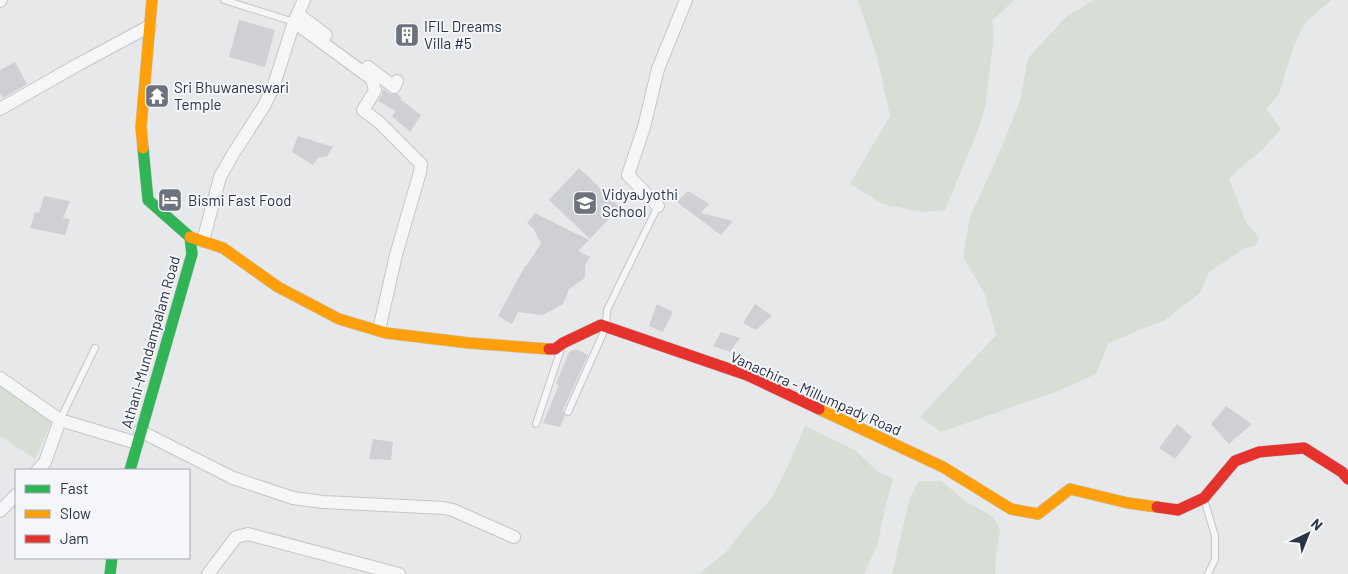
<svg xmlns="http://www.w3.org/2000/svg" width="1348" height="574" font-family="Barlow,sans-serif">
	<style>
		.green { fill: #d6ded6 }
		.building { fill: #ced0d3 }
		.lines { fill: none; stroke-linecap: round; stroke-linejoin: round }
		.lane-casing { stroke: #c4c6c8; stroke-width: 8 }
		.street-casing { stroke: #c4c6c8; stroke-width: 14 }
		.fast-casing { stroke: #c4c6c8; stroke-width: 12 }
		.slow-casing { stroke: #c4c6c8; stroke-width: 12 }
		.jam-casing { stroke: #c4c6c8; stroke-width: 12 }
		.lane { stroke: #f5f6f7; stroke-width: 6 }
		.street { stroke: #f5f6f7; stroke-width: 12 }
		.fast { stroke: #30b455; stroke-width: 11 }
		.slow { stroke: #ff9f0a; stroke-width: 11 }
		.jam { stroke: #e5322d; stroke-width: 11 }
		.labels { text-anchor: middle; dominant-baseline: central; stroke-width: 4; stroke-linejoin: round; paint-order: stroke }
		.poi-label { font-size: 15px; fill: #2b3445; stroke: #f4f6f9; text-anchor: start }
		.street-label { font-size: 15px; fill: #2b3445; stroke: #f4f6f9 }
	</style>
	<rect width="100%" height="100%" fill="#e6e8ea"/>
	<path class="green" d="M858,0H1014L992,21L994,35L985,108L976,135L945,210L921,212L883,204L850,184L890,116L877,57Z
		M1094,0H1331L1304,24L1294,45L1279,94L1266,109L1281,129L1263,149L1241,167L1229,179L1246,222L1259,238L1256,245L1245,248L1209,272L1200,293L1165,320L1134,332L1108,344L1096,374L1055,392L941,432L920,417L996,335L985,294L963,257L970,217L1001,149L1020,101L1028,58L1066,17Z
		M0,380L52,421L35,459L0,436Z
		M805,426L855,450L878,472L893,478L884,512L878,543L864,574H699L726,552L752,519L771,499L785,472Z
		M919,481H941L967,502L993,517L1000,530L996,554L995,574H892L910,497Z"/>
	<path class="building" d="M239,20L275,30L265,67L229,57Z
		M405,22L418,32L408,48L395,38Z
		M15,62L27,84L3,98L0,93V70Z
		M383,89L390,94H397L402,98L400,99L421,115L410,132L392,116L396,111L378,101L382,95Z
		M298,136L333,147L327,156L318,158L313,165L292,152Z
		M579,168L620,207L590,239L549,200Z
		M688,191L709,204L701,213L733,221L721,235L677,202Z
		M44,196L70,201L63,218L70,219L65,235L30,228L35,212L39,213Z
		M535,213L589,240L578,251L590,257L585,265V278L569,289L563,304L543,315L518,312L512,324L498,316L525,266H526L541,244L534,229L527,223Z
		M657,304L673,312L663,332L649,326Z
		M755,304L772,316L756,330L744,324V321Z
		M721,332L740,338L730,352L713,346Z
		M576,349L588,355L563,410L565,416L560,427L543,423L559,385L556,384L569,352Z
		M1226,406L1252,424L1229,444L1211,424Z
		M1177,424L1192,437L1175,459L1159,448Z
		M373,439L393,442L391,460L369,459Z"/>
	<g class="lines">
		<defs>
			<path id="lane" d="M224,0L294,22
				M568,412L606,327L607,310L658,206
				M60,420L95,348
				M536,424L561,349
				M1204,499L1215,536V559L1208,574"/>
			<path id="street" d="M0,1L1,0
				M298,14L326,35
				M294,22L372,79L375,91L363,110L379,122L421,164L420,172L396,255L379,330
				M368,67L394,87L397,81
				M0,109L79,64L150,26
				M658,206L628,175L644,127L658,69L686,0
				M203,241L220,177L233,154L264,106L273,88L294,22L304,0
				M0,378L60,420L137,443
				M140,431L233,478L293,498L323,502L444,508L453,510L514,537
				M38,470L45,462L60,420
				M0,511L16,495
				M208,574L236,537L248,534L399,574"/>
			<path id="fast" d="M130,470L192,254L190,237L148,200L143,148
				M110,574L112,558"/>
			<path id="slow" d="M143,148L141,127L152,0
				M190,237L223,248L278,287L339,319L386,333L469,343L549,349
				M819,409L943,467L1011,509L1038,514L1070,489L1128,503L1157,507"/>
			<path id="jam" d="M549,349H555L563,343L601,325L747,375L819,409
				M1157,507L1178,510L1204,498L1235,461L1259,452L1304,448L1342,472L1348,479"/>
		</defs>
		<use href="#lane" class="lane-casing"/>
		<use href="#street" class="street-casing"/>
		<use href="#fast" class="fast-casing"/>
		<use href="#slow" class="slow-casing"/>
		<use href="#jam" class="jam-casing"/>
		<use href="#lane" class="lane"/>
		<use href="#street" class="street"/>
		<use href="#fast" class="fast"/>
		<use href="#slow" class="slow"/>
		<use href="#jam" class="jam"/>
	</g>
	<defs>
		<symbol id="building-square" viewBox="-11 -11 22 22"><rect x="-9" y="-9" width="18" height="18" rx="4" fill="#6c737f" stroke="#f4f6f9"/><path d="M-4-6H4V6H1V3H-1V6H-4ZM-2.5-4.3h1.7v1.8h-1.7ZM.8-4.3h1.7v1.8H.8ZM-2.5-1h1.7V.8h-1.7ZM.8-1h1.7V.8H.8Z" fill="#fff"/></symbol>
		<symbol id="temple-square" viewBox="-11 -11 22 22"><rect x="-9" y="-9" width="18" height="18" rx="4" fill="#6c737f" stroke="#f4f6f9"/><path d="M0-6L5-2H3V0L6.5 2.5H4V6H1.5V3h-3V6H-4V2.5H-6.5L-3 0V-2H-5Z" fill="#fff"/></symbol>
		<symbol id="hotel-square" viewBox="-11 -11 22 22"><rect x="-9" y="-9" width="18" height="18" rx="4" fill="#6c737f" stroke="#f4f6f9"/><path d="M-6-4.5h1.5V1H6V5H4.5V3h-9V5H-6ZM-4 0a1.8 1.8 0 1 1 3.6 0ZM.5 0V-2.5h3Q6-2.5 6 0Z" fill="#fff"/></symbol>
		<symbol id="school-square" viewBox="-11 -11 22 22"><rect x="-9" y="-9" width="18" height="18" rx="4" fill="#6c737f" stroke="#f4f6f9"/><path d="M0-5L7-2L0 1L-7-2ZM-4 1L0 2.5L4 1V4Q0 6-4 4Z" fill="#fff"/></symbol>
	</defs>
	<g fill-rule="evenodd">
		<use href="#building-square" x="393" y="21" width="28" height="28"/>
		<use href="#temple-square" x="143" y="82" width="28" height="28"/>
		<use href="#hotel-square" x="156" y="186" width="28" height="28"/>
		<use href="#school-square" x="571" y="189" width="28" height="28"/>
	</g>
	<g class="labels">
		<g class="poi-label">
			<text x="424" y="26">IFIL Dreams<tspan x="424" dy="17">Villa #5</tspan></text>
			<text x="174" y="87">Sri Bhuwaneswari<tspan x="174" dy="17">Temple</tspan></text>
			<text x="602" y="194">VidyaJyothi<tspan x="602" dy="17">School</tspan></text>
			<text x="188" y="200">Bismi Fast Food</text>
		</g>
		<g class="street-label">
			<text transform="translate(150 342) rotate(-74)">Athani-Mundampalam Road</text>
			<text transform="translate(816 393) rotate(24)">Vanachira - Millumpady Road</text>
		</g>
	</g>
	<rect x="15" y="469" width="175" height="90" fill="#f4f6f9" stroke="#a4a8b1"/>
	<rect x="25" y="485" width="25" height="8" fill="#30b455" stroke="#a4a8b1"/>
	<text x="60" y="494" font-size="15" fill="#2b3445">Fast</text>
	<rect x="25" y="510" width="25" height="8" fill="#ff9f0a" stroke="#a4a8b1"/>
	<text x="60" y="519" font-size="15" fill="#2b3445">Slow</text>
	<rect x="25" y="535" width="25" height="8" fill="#e5322d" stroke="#a4a8b1"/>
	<text x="60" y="544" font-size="15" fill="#2b3445">Jam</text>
	<g transform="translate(1308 534) rotate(43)" stroke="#f4f6f9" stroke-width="4" paint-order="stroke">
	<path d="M0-4L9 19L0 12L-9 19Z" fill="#2b3445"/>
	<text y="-8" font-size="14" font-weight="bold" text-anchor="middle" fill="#2b3445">N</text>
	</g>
</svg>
